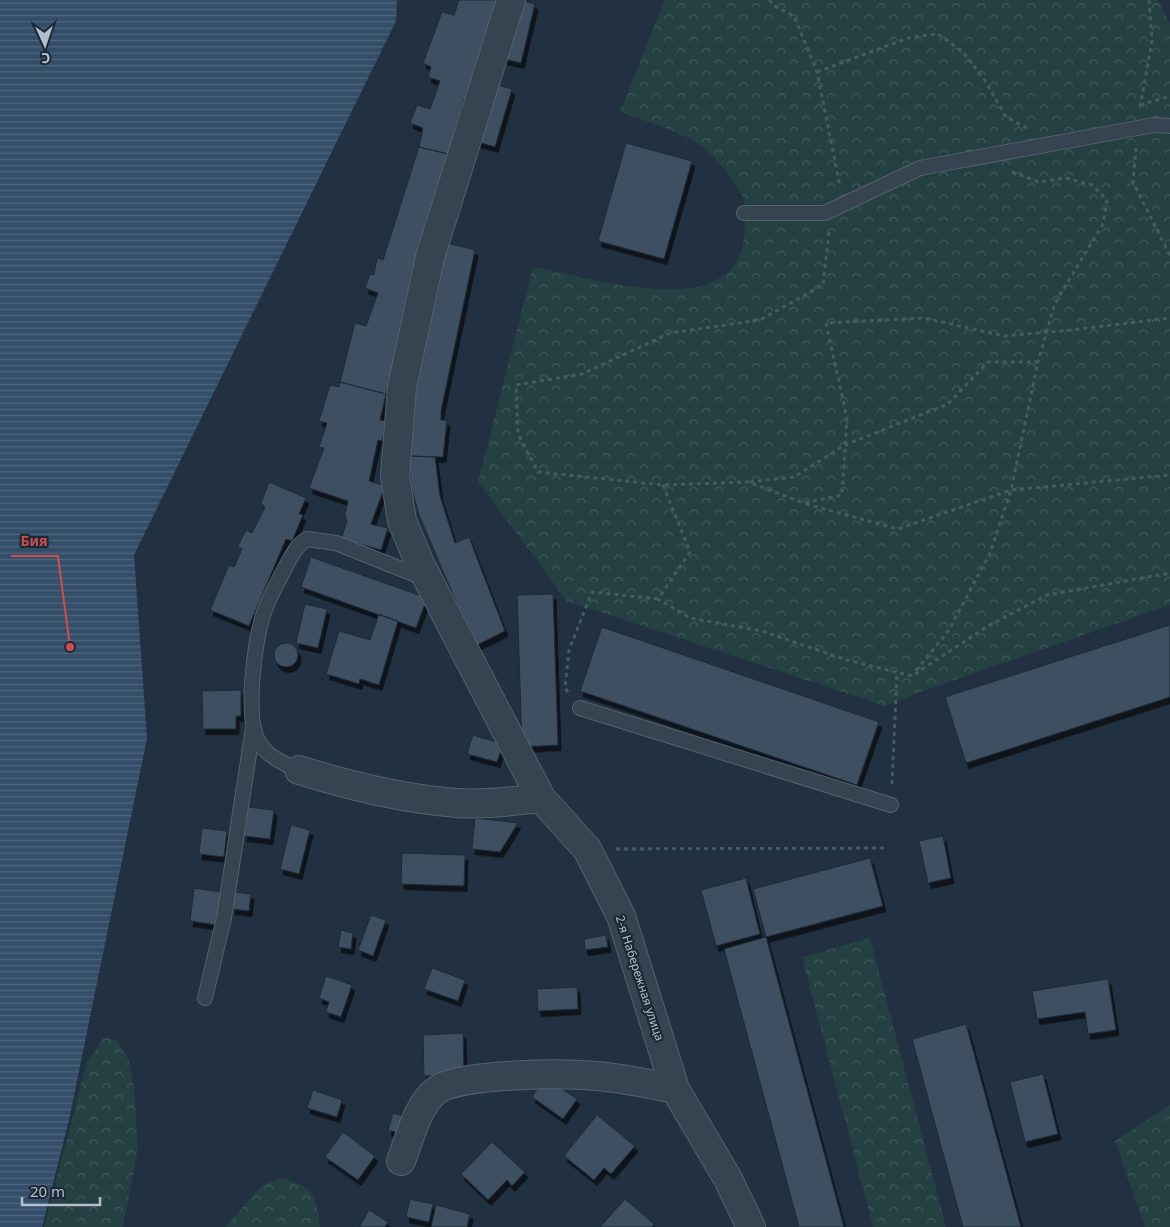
<svg xmlns="http://www.w3.org/2000/svg" width="1170" height="1227" font-family="'Noto Sans',sans-serif">
	<style>
		.forest { fill: url(#forest-crowns) }
		.water { fill: url(#water-rules) }
		.building { fill: #3d5060; stroke: #1d2a38; filter: url(#shadow) }
		.lines { fill: none; stroke-linecap: round; stroke-linejoin: round }
		.service-casing { stroke: #54616e; stroke-width: 16 }
		.minor-casing { stroke: #54616e; stroke-width: 30 }
		.path { stroke: #425d5f; stroke-width: 3; stroke-dasharray: 4 4; stroke-linecap: butt }
		.service { stroke: #364351; stroke-width: 14 }
		.minor { stroke: #364351; stroke-width: 28 }
		.labels { text-anchor: middle; dominant-baseline: central; stroke-width: 4.5; stroke-linejoin: round; paint-order: stroke }
		.street-label { font-size: 12px; fill: #b2becb; stroke: #1b2836 }
		.leader { fill: none; stroke: #cd4e51; stroke-width: 2 }
		.callout-dot { fill: #cd4e51; stroke: #1b2836; stroke-width: 2 }
		.callout-label { font-size: 14px; text-anchor: middle; font-weight: bold; fill: #cd4e51; stroke: #1b2836; stroke-width: 4.5; stroke-linejoin: round; paint-order: stroke }
	</style>
	<defs>
		<pattern id="forest-crowns" width="20" height="18" patternUnits="userSpaceOnUse" patternTransform="scale(1.25)"><rect width="20" height="18" fill="#244042"/><path d="M2 6a3 3 0 1 1 6 0M12 15a3 3 0 1 1 6 0" fill="none" stroke="#415a5c"/></pattern>
		<pattern id="water-rules" width="6" height="5" patternUnits="userSpaceOnUse" patternTransform="scale(1.25)"><rect width="6" height="5" fill="#344e6a"/><path d="M0 2.5h6" fill="none" stroke="#4f667e"/></pattern>
		<filter id="shadow"><feDropShadow dx="3" dy="5.5" stdDeviation="0" flood-color="#0009"/></filter>
	</defs>
	<rect width="100%" height="100%" fill="#223141"/>
	<path class="forest" d="M665,0H1158L1170,23V605L920,692L885,706L567,601L478,482L533,267C580,276 667,302 712,282C732,274 743,257 744,236C745,225 746,212 744,201C743,195 737,187 733,182C707,136 666,129 620,112Z
		M870,938L946,1227H873L802,957Z
		M111,1038L117,1041L128,1057L134,1089L138,1148L123,1227H44L87,1062L103,1039Z
		M1170,1105V1227H1145L1115,1141Z
		M281,1178C316,1187 315,1194 320,1227H225L262,1186Z"/>
	<path class="water" d="M0,0H397L396,21L134,555L147,738L69,1120L42,1227H0Z"/>
	<path class="building" d="M459,0H500L478,89L464,99L448,154L419,147L423,128L410,123L417,105L430,109L440,81L428,77L431,67L423,63L442,12L454,15Z
		M517,0L535,4L521,63L504,59Z
		M491,83L512,89L495,147L474,141Z
		M626,143L692,161L664,259L598,241Z
		M419,147L448,154L422,240L386,394L340,382L355,323L366,326L378,293L365,288L370,274L374,275L377,258L383,260Z
		M447,243L475,250L441,411V420H447L443,457L408,456L411,403Z
		M340,382L386,394L380,420L387,421L382,441L378,440L369,481L385,486L371,524L388,528L381,550L341,539L347,521L345,515L348,501L309,488L324,448L319,447L327,423L319,421L330,385L339,387Z
		M408,456L435,457L440,496L455,543L469,537L505,631L475,646L419,515L411,486Z
		M269,482L306,498L299,514L303,515L292,541L286,539L249,626L210,610L229,565L234,567L242,549L238,546L246,530L252,533L265,507L261,503Z
		M311,557L427,598L416,628L301,587Z
		M553,594L558,745L522,747L517,595Z
		M305,604L327,609L318,648L296,643Z
		M379,614L398,621L379,685L360,679L359,684L326,674L339,631L370,640Z
		M1170,625V697L966,763L945,697Z
		M602,627L879,722L857,785L580,691Z
		M274 655a12 12 0 1 1 24 0a12 12 0 1 1-24 0Z
		M241,690V716H236V729H203L202,691Z
		M473,735L503,744L497,762L467,754Z
		M248,807L274,810L270,839L244,836Z
		M475,818L518,823L500,852L472,849Z
		M291,825L310,830L299,874L280,869Z
		M202,828L227,831L224,857L199,854Z
		M943,836L951,878L928,883L919,841Z
		M402,853L465,855L464,886L401,884Z
		M870,858L883,906L766,937L753,889Z
		M746,878L760,934L716,946L701,890Z
		M194,888L221,892L217,925L190,921Z
		M234,892L251,894L249,911L232,909Z
		M371,915L386,920L373,956L358,950Z
		M341,930L353,933L351,949L338,947Z
		M606,935L608,947L585,950L584,939Z
		M766,937L844,1227H799L724,949Z
		M432,968L465,980L458,1001L424,989Z
		M326,976L352,985L341,1017L326,1012L329,1002L319,998Z
		M1108,979L1116,1030L1088,1034L1085,1012L1037,1019L1032,991Z
		M577,987L578,1009L538,1011L537,989Z
		M966,1024L1021,1227H963L912,1039Z
		M463,1033L464,1075L424,1076L423,1035Z
		M1043,1074L1058,1134L1025,1142L1010,1082Z
		M545,1077L577,1099L563,1119L532,1097Z
		M313,1090L342,1100L337,1117L307,1108Z
		M393,1113L407,1117L402,1134L388,1130Z
		M597,1115L635,1146L611,1174L604,1168L594,1180L564,1156Z
		M343,1132L375,1156L358,1180L325,1157Z
		M492,1142L525,1172L512,1186L507,1180L488,1200L461,1174Z
		M410,1199L433,1204L429,1222L406,1217Z
		M625,1199L654,1224L652,1227H600Z
		M436,1205L470,1214L467,1227H431Z
		M369,1210L388,1222L385,1227H359Z"/>
	<g class="lines">
		<defs>
			<path id="service" d="M744,213H825L920,168L1154,125L1170,126
				M580,708L891,805
				M299,770C284,764 268,757 259,742C244,718 255,642 263,615C269,597 278,582 286,566C292,556 296,545 307,539L336,543L426,579
				M205,998L224,918L253,728"/>
			<path id="minor" d="M511,0L430,257L402,387L395,476L402,521L420,564L541,798
				M299,770C350,786 403,799 457,803C485,805 513,801 541,798L587,849L621,916L675,1089L728,1179L751,1227
				M401,1161C410,1138 417,1105 437,1090C461,1073 565,1073 596,1076C623,1078 649,1084 675,1089"/>
		</defs>
		<use href="#service" class="service-casing"/>
		<use href="#minor" class="minor-casing"/>
		<path class="path" d="M769,0L776,7L794,16L817,72L840,186
			M817,72L911,37L938,34L962,51L984,79L1006,117L1027,128
			M1140,105L1170,96
			M1140,107L1152,41L1149,0
			M1136,148L1133,182L1170,256
			M1012,172L1039,182L1066,178L1092,185L1107,200L1103,224L1055,303L1038,362
			M829,232L823,285L760,320L670,333L582,374L516,385L518,434L538,472L663,485L748,482L804,503L842,495L847,418L826,323L924,318L1004,336L1071,330L1170,318
			M750,482L794,477L845,445L948,404L988,362H1038L1011,490L990,553L949,630L914,673
			M663,485L690,552L658,599L690,618L762,631L847,660L912,676L988,626L1047,595L1170,573
			M806,504L898,529L1011,490L1170,475
			M568,692L565,688L569,650L592,592L658,599
			M892,784L897,672
			M616,849L888,848"/>
		<use href="#service" class="service"/>
		<use href="#minor" class="minor"/>
	</g>
	<g class="labels">
		<g class="street-label">
			<text transform="translate(640 978) rotate(72)">2-я Набережная улица</text>
		</g>
	</g>
	<path class="leader" d="M70 647L58 556H11"/>
	<circle class="callout-dot" cx="70" cy="647" r="5"/>
	<g class="callout-label">
		<text x="34" y="546">Бия</text>
	</g>
	<g transform="translate(45 45) rotate(177)" stroke="#1b2836" stroke-width="4" paint-order="stroke">
	<path d="M0-4L9 19L0 12L-9 19Z" fill="#b2becb"/>
	<text y="-8" font-size="14" font-weight="bold" text-anchor="middle" fill="#b2becb">С</text>
	</g>
	<path d="M22 1197v8h78v-8" fill="none" stroke="#b2becb" stroke-width="2.5"/>
	<text x="30" y="1197" font-size="15" fill="#b2becb" stroke="#1b2836" stroke-width="4" paint-order="stroke">20 m</text>
</svg>
